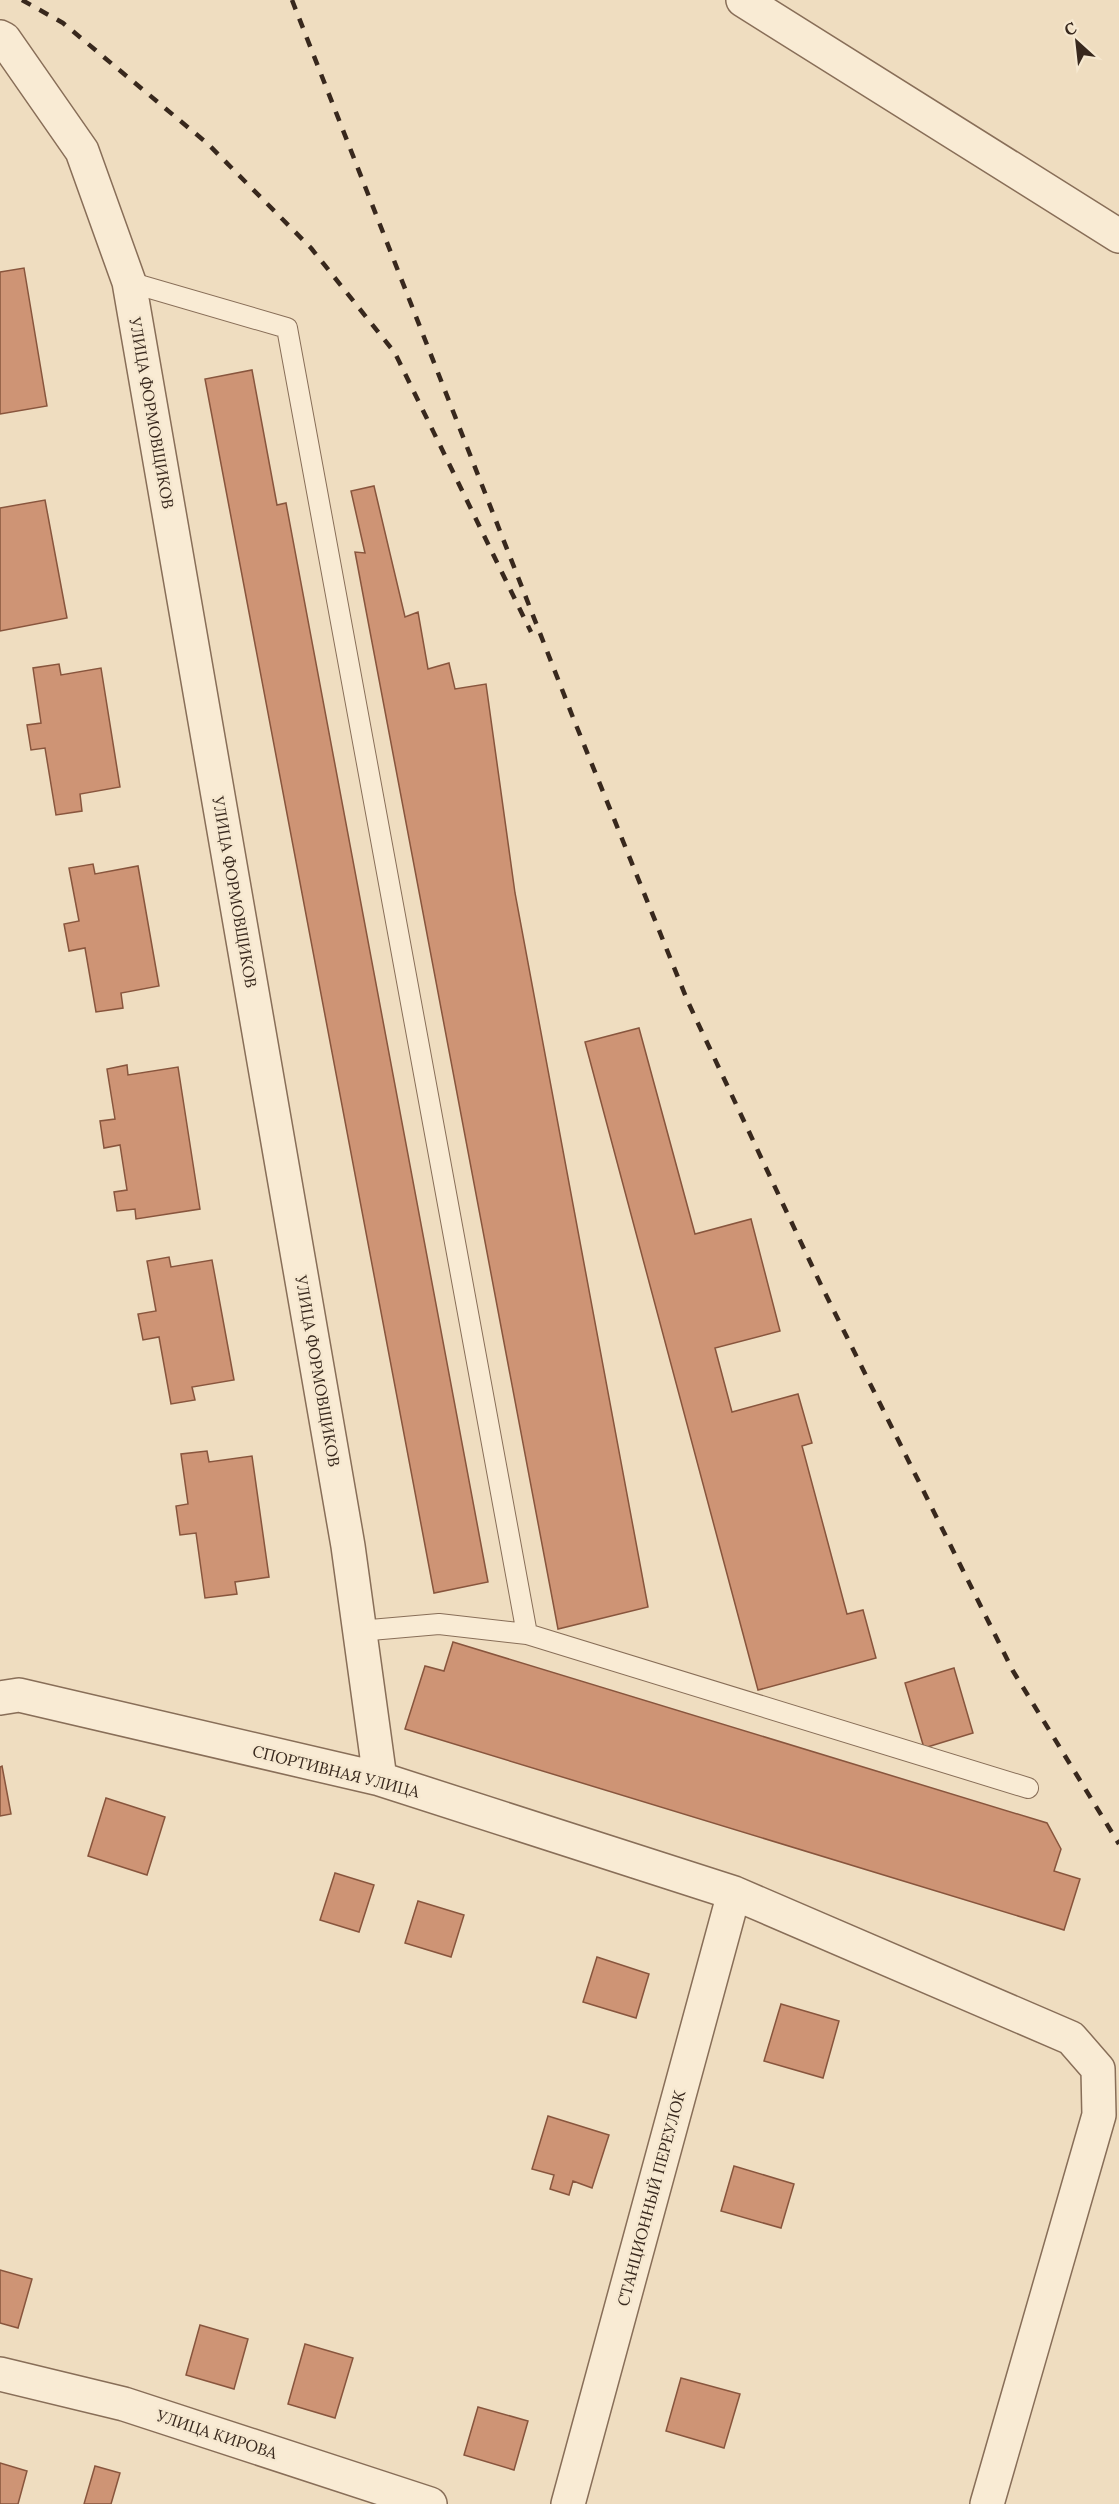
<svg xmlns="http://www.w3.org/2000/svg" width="1119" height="2504" font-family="Lora,serif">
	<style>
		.building { fill: #ce9475; stroke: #88553d; stroke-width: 1.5 }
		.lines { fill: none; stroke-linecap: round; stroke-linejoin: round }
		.service-casing { stroke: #886e58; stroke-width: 22 }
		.minor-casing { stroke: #886e58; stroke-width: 36 }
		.service { stroke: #f9ebd4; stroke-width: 20 }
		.minor { stroke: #f9ebd4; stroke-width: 33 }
		.rail { stroke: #38281d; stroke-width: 4.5; stroke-dasharray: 10 10; stroke-linecap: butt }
		.labels { text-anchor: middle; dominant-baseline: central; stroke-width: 5; stroke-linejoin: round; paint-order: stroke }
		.street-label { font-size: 16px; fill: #38281d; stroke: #f6e8d0 }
	</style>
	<rect width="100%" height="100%" fill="#efddc0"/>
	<path class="building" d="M24,268L47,406L0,414V272Z
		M252,370L277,505L286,503L488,1582L434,1593L205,379Z
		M374,486L405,617L418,612L428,669L449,663L455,689L486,684L515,893L648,1607L558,1629L355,552L365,553L351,491Z
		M45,500L67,618L0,631V508Z
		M59,664L61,675L101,668L120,787L80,794L82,811L56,815L45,748L31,750L27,725L41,723L33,668Z
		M93,864L95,874L138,866L159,986L121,993L123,1008L96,1012L85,948L69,951L64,924L79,921L69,868Z
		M639,1028L695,1234L751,1219L780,1331L715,1348L732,1412L798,1394L812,1443L802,1446L847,1614L863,1610L876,1658L758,1690L585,1042Z
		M127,1065L128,1075L178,1067L200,1209L136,1219L135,1209L117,1211L114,1192L127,1190L120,1145L104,1148L100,1121L115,1119L107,1069Z
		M169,1257L171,1267L212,1260L234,1380L192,1387L195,1400L171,1404L159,1337L143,1340L138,1314L156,1311L147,1261Z
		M207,1451L209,1462L252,1456L269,1577L235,1582L237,1594L205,1598L196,1533L180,1535L176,1506L188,1504L181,1454Z
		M453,1642L1047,1823L1061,1849L1054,1871L1080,1879L1064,1930L405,1729L425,1666L444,1671Z
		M954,1668L973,1733L924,1748L905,1683Z
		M2,1766L11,1814L0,1816V1767Z
		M106,1798L165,1817L147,1875L88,1856Z
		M335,1873L374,1885L359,1932L320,1920Z
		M418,1901L464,1915L451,1957L405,1943Z
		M597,1957L649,1974L636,2018L583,2002Z
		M781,2004L839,2021L823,2078L764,2061Z
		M548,2116L609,2135L592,2188L573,2181L569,2195L550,2189L554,2175L532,2169Z
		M734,2166L794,2184L781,2228L721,2211Z
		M0,2270L32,2279L18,2328L0,2323Z
		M200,2325L248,2339L234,2389L186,2375Z
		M305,2344L353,2358L335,2418L288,2404Z
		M681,2378L740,2394L724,2448L666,2431Z
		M478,2407L528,2421L514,2470L464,2455Z
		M0,2463L27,2471L18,2504H0Z
		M95,2466L120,2473L111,2504H84Z"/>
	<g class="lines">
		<defs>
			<path id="service" d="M129,282L287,328L527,1634
				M359,1631L439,1624L527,1634L1028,1788"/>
			<path id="minor" d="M743,0L1119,236
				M0,37L4,39L82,151L129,282L348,1546L380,1779
				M0,1698L19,1695L380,1779L734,1893L1071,2038L1098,2069L1099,2115L987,2504
				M0,2374L124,2404L430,2504
				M568,2504L734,1893"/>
		</defs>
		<use href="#service" class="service-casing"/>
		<use href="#minor" class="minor-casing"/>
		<use href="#service" class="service"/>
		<use href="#minor" class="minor"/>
		<path class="rail" d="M22,0L63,23L208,144L311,248L395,353L531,632
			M292,0L572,715L688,1002L821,1285L1013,1671L1119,1844"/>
	</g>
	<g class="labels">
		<g class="street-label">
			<text transform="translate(152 413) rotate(80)">УЛИЦА ФОРМОВЩИКОВ</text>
			<text transform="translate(235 892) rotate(80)">УЛИЦА ФОРМОВЩИКОВ</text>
			<text transform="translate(318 1371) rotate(80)">УЛИЦА ФОРМОВЩИКОВ</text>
			<text transform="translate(336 1771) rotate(14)">СПОРТИВНАЯ УЛИЦА</text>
			<text transform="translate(651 2198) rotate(-75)">СТАНЦИОННЫЙ ПЕРЕУЛОК</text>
			<text transform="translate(217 2434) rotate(18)">УЛИЦА КИРОВА</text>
		</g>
	</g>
	<g transform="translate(1077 42) rotate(333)" stroke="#f6e8d0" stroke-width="4.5" paint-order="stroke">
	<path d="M0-4.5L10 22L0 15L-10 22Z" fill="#38281d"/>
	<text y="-9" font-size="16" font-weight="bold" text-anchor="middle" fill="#38281d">С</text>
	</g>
</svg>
